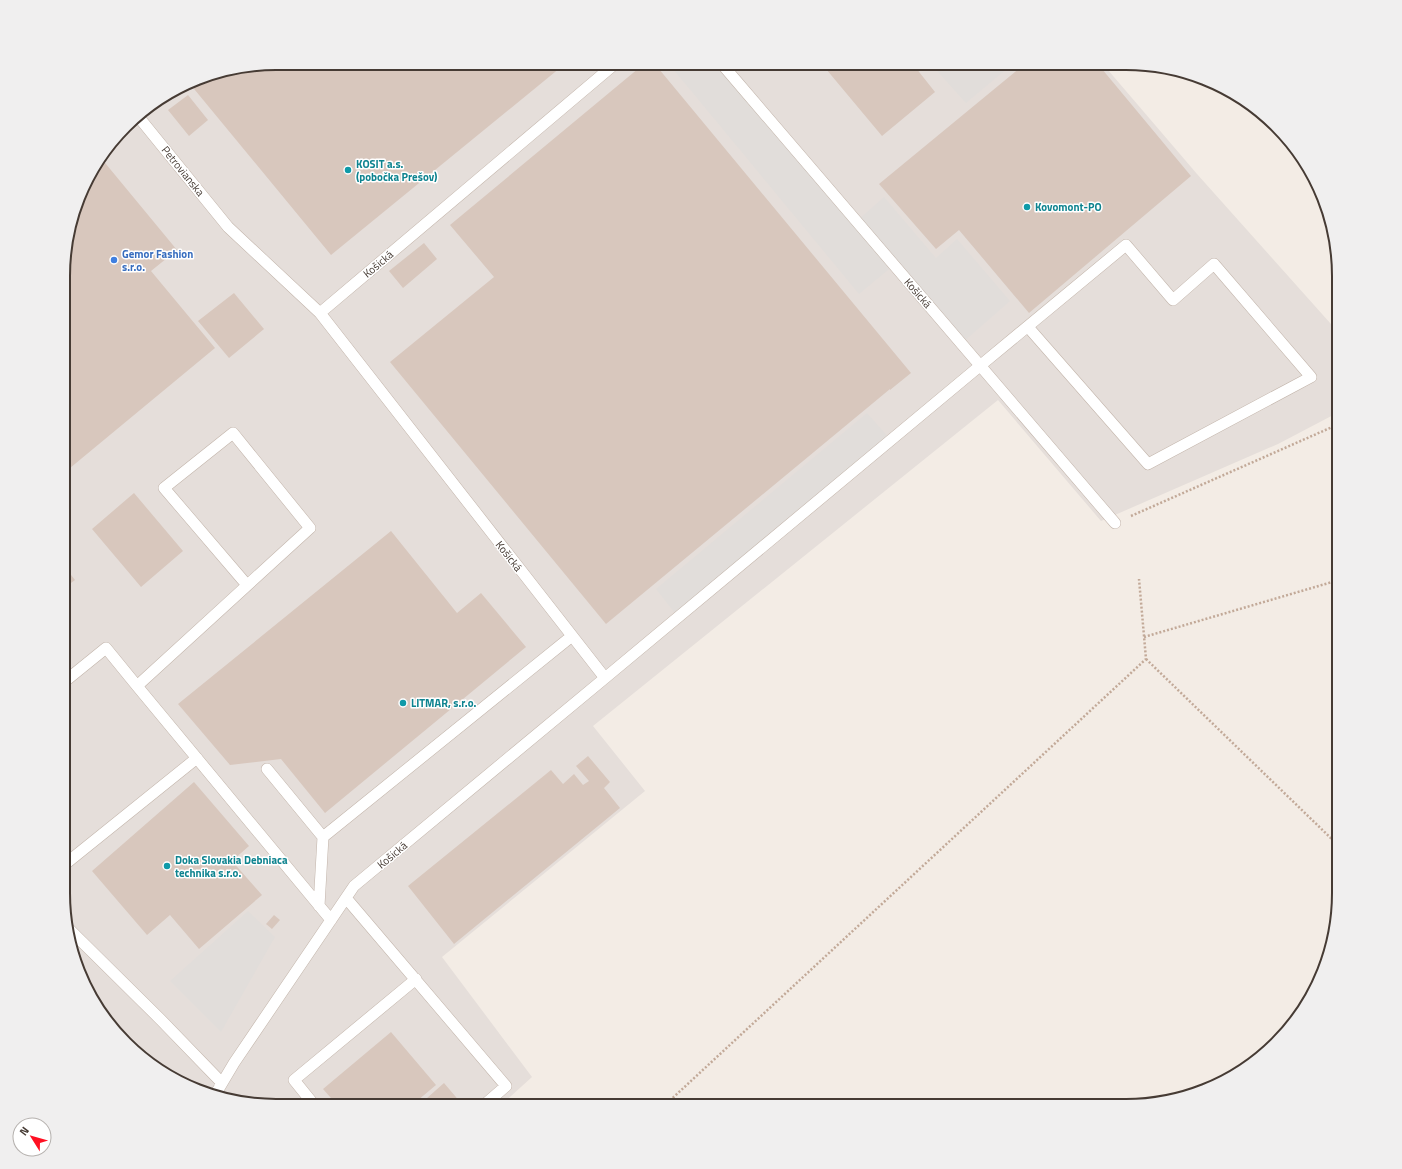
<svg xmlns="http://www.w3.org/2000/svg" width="1402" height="1169" font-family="'Titillium Web',sans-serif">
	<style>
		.industrial { fill: #e5deda }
		.parking { fill: #e1ddda }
		.building { fill: #d8c7bd }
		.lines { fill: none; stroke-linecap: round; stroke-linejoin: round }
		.lane-casing { stroke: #c2b4aa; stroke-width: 12 }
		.path { stroke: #c2a998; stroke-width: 2.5; stroke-dasharray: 2 2; stroke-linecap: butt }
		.lane { stroke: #fff; stroke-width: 11 }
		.culture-dot { fill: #0f9aa8; stroke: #fff; stroke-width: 1.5 }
		.shop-dot { fill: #3f7fe0; stroke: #fff; stroke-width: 1.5 }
		.labels { text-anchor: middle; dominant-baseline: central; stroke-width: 3; stroke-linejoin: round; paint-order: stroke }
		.culture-label { font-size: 11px; font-weight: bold; fill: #0d838f; stroke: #fff; text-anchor: start }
		.street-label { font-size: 11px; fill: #463b34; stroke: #fff }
		.shop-label { font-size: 11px; font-weight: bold; fill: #366cbe; stroke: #fff; text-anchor: start }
		.rim { fill: none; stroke: #463b34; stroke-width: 2 }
	</style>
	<rect width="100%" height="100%" fill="#f3ece5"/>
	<path class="industrial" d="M276,63H1102L1197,174L1339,333V412L1278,444L1101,521L998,400L593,726L645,791L442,957L532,1077L500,1106H262L194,1090L125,1044L85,987L63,907L65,248L91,170L136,116L207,74Z"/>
	<path class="parking" d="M668,63H721L857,221L884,197L936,258L957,239L1010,301L962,343L894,265L859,294Z
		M930,63H1014L966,103Z
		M867,413L891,440L678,617L656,589Z
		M248,911L275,937L221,1032L170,981Z"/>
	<path class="building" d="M276,63H566L331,255L190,84L207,74Z
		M645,63H654L911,373L890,390V389L606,624L390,362L494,277L450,225Z
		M821,63H912L935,92L882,136Z
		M1026,63H1097L1191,176L1029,313L959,230L936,249L879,184Z
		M188,95L208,120L189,136L168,110Z
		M101,158L177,250L151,271L215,348L64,473L65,248L91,170Z
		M424,243L437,259L403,288L389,271Z
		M234,293L264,329L229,358L198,321Z
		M134,493L183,551L141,587L92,529Z
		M391,531L457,613L481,593L526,647L325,813L281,759L230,765L178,704Z
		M64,566L75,580L64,588Z
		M588,756L610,782L604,788L620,808L454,944L408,886L551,770L563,784L574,774L583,785L589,781L576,766Z
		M194,782L249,846L232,861L262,895L199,949L170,915L147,935L92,871Z
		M274,915L280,920L272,929L266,924Z
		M391,1032L436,1085L411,1106H338L323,1089Z
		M444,1083L461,1103L457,1106H418Z"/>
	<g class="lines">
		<defs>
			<path id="lane" d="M721,63L1115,523
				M137,115L228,227L320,313
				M247,585L164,488L233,433L310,528L137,686L331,920
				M605,678L981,365L1126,245L1173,300L1214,264L1311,377L1148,464L1028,327
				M64,682L106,648L137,686
				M267,769L323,837L319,906
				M323,837L572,636
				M64,865L197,758
				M346,898L506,1086L483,1106
				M70,930L161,1020L222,1083
				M215,1095L234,1063L354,886L605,678L320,313L616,63
				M315,1106L294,1080L416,979"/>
		</defs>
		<use href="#lane" class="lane-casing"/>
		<path class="path" d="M1131,516L1339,424
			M1144,637L1339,580
			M1146,659L1339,846
			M664,1106L1146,659L1139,579"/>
		<use href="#lane" class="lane"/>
	</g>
	<g class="culture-dot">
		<circle cx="348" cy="170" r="4"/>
		<circle cx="1027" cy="207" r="4"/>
		<circle cx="403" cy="703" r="4"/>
		<circle cx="167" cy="866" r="4"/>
	</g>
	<circle class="shop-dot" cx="114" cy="260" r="4"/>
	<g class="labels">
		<g class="culture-label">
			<text x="356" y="164">KOSIT a.s.<tspan x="356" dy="13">(pobočka Prešov)</tspan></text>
			<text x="1035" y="207">Kovomont-PO</text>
			<text x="411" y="703">LITMAR, s.r.o.</text>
			<text x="175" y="860">Doka Slovakia Debniaca<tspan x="175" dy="13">technika s.r.o.</tspan></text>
		</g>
		<g class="street-label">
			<text transform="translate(183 171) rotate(51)">Petrovianska</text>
			<text transform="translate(378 264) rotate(-40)">Košická</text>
			<text transform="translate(918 293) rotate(49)">Košická</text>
			<text transform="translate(509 556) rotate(52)">Košická</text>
			<text transform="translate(392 855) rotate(-40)">Košická</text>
		</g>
		<g class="shop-label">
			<text x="122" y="254">Gemor Fashion<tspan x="122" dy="13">s.r.o.</tspan></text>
		</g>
	</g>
	<path d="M0 0H1402V1169H0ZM276 70H1126A206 206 0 0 1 1332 276V893A206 206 0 0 1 1126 1099H276A206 206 0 0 1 70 893V276A206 206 0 0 1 276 70Z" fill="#f0efef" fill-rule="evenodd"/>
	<path class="rim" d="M276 70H1126A206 206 0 0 1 1332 276V893A206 206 0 0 1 1126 1099H276A206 206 0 0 1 70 893V276A206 206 0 0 1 276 70Z"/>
	<g transform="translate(32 1137) rotate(307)"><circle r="19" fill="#ffffff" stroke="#b5b1ae"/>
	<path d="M0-3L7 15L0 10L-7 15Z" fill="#ff1022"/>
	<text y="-6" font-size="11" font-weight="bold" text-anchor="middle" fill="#463b34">N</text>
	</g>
</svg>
